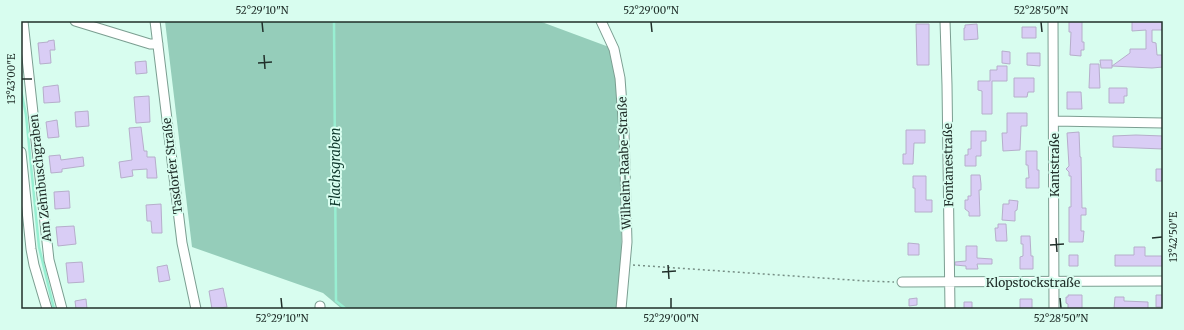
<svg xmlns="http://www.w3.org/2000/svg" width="1184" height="330" font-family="Merriweather,serif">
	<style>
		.green { fill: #95cdba }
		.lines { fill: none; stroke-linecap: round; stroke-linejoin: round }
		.stream { stroke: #98efd2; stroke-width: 2.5 }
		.building { fill: #d9cdf5; stroke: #b6aecb }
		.street-casing { stroke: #7b9e91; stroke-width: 11 }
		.path { stroke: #768e85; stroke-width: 1.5; stroke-dasharray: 2 3; stroke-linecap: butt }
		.street { stroke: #fff; stroke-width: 9 }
		.ticks { fill: none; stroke: #212f2a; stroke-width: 1.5 }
		.labels { text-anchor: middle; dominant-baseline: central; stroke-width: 4; stroke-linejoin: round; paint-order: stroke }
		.street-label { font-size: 12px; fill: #212f2a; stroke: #d8fdef }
		.water-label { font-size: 13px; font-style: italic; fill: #10392d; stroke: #d8fdef }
		.neatline { fill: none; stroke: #212f2a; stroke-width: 1.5 }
		.ticks-label { font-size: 10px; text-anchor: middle; fill: #212f2a }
	</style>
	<rect width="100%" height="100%" fill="#d8fdef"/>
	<path class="green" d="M165,21H539L609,47L618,78L623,309H342L323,293L192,247Z"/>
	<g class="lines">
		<path class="stream" d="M334,21L336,301L346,309
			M21,90L26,115L39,247L54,309"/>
	</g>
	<path class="building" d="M1069,21H1082V42H1084V50H1081V56L1070,55L1071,32H1069Z
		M1132,21H1163V30H1152V42L1156,43L1157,55H1163V67L1152,68L1112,66L1130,53V49H1146V30L1132,31Z
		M916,24H929V65H917Z
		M977,24L978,39L964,40V28H965V25Z
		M1022,27H1036V38H1022Z
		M54,40L55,50H50L51,63L40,64L38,43L48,42V41Z
		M1002,51L1010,52V64L1002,63Z
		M1027,53H1040V66L1027,65Z
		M1100,60H1112V68H1101Z
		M146,61L147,73L136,74L135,62Z
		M1090,64H1099L1100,88H1089Z
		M997,66H1007V81H992V114H982V91L978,90V81H990V70H997Z
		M1014,78H1034V92H1028L1027,97H1014Z
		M58,85L60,102L44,103L43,87Z
		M1109,88H1127V96H1124V103H1109Z
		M1067,92H1081L1082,109H1067Z
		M149,96L150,122L136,123L134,97Z
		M88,111L89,126L76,127L75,112Z
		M1007,113H1027V126H1021L1020,150L1003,151L1002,133H1007Z
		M57,120L59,137L48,138L46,122Z
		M141,127L144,151H147V157H155L157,178H147V169L132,170L133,176L121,178L119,162L132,160L129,128Z
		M906,130H925V143H914L913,164H903V154H906Z
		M971,131H986V141H981V156H976V166H965V155H968V149H971Z
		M1079,132L1080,157H1081L1082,208H1086V215H1081V231H1084L1083,242H1069V207H1071V176H1069V172L1066,169L1069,166L1067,133Z
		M1136,135L1163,136V149L1113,147V136Z
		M1026,151H1037V170H1039V188H1026V178H1029L1028,165H1026Z
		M60,155L61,160L83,157L84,166L62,169V172L51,173L49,156Z
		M1156,169H1163V181H1156Z
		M971,175H980L981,184V190H979L980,216H969V212L965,209V200H968V196H971Z
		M913,176H926V200H932V212H915V188H913Z
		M69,191L70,208L55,209L54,192Z
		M1009,200L1018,201L1017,210L1015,211V221L1002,220L1003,204H1009Z
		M161,204L162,233H152L151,221H147L146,205Z
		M998,224H1006L1007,241H996L995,228H998Z
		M74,226L76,244L58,246L56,227Z
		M1021,236H1030L1031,256H1033V269H1020V257L1023,256V244H1021Z
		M908,243L919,244V255H908Z
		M966,246H977V258L992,259V264H977L978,269H966V266L955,265V262L966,261Z
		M1134,247H1145V256H1163V266H1115V255H1134Z
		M1069,255H1078V266H1069Z
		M82,262L84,282L68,283L66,263Z
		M167,265L170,280L159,282L157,267Z
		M223,288L227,307L212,309L209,291Z
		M1068,295H1082V309H1068V304L1066,303V297H1068Z
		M1156,295H1163V307H1156Z
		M1115,297H1124V301L1148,302V309H1114Z
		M917,298V305L909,306V299Z
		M86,299L87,309H76L75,301Z
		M1020,299H1032V309H1020Z
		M964,302H972V309H964Z"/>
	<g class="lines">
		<defs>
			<path id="street" d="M23,21L49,260L62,309
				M75,21L150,44H158
				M155,21L182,243L196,309
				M601,21L614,49L620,78L624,133L627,242L621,309
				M945,21L947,85L950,309
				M1053,21L1054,309
				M1054,121L1163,123
				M21,152L31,249L34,265L47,309
				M902,282L1163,281
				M320,306V309"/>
		</defs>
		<use href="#street" class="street-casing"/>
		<path class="path" d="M633,265L866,281L894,282"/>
		<use href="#street" class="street"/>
	</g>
	<path class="ticks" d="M262,22L263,32M651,22L652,32M1041,22L1042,32M264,55L265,69M258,63L272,62M22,79H32M1056,238L1057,252M1152,238L1162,237M1050,245L1064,244M668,265L669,279M662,272L676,271M281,298L282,308M671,298V308M1060,298L1061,308"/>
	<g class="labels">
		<g class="street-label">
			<text transform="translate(624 163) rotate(-92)">Wilhelm-Raabe-Straße</text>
			<text transform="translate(948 165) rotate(-91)">Fontanestraße</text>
			<text transform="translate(1054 165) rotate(-90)">Kantstraße</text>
			<text transform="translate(172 166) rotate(-97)">Tasdorfer Straße</text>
			<text transform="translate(40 178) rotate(-96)">Am Zehnbuschgraben</text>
			<text x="1033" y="282">Klopstockstraße</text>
		</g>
		<g class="water-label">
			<text transform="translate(335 167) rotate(-90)">Flachsgraben</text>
		</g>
	</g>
	<rect width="1184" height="330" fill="none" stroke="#d8fdef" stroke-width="44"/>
	<rect x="22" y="22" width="1140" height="286" class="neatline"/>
	<g class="ticks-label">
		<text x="262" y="14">52°29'10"N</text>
		<text x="651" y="14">52°29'00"N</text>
		<text x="1041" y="14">52°28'50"N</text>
		<text transform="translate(11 79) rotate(-90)" y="4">13°43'00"E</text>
		<text transform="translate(1173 237) rotate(-90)" y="4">13°42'50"E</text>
		<text x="282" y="322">52°29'10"N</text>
		<text x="671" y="322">52°29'00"N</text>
		<text x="1061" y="322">52°28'50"N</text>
	</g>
</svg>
